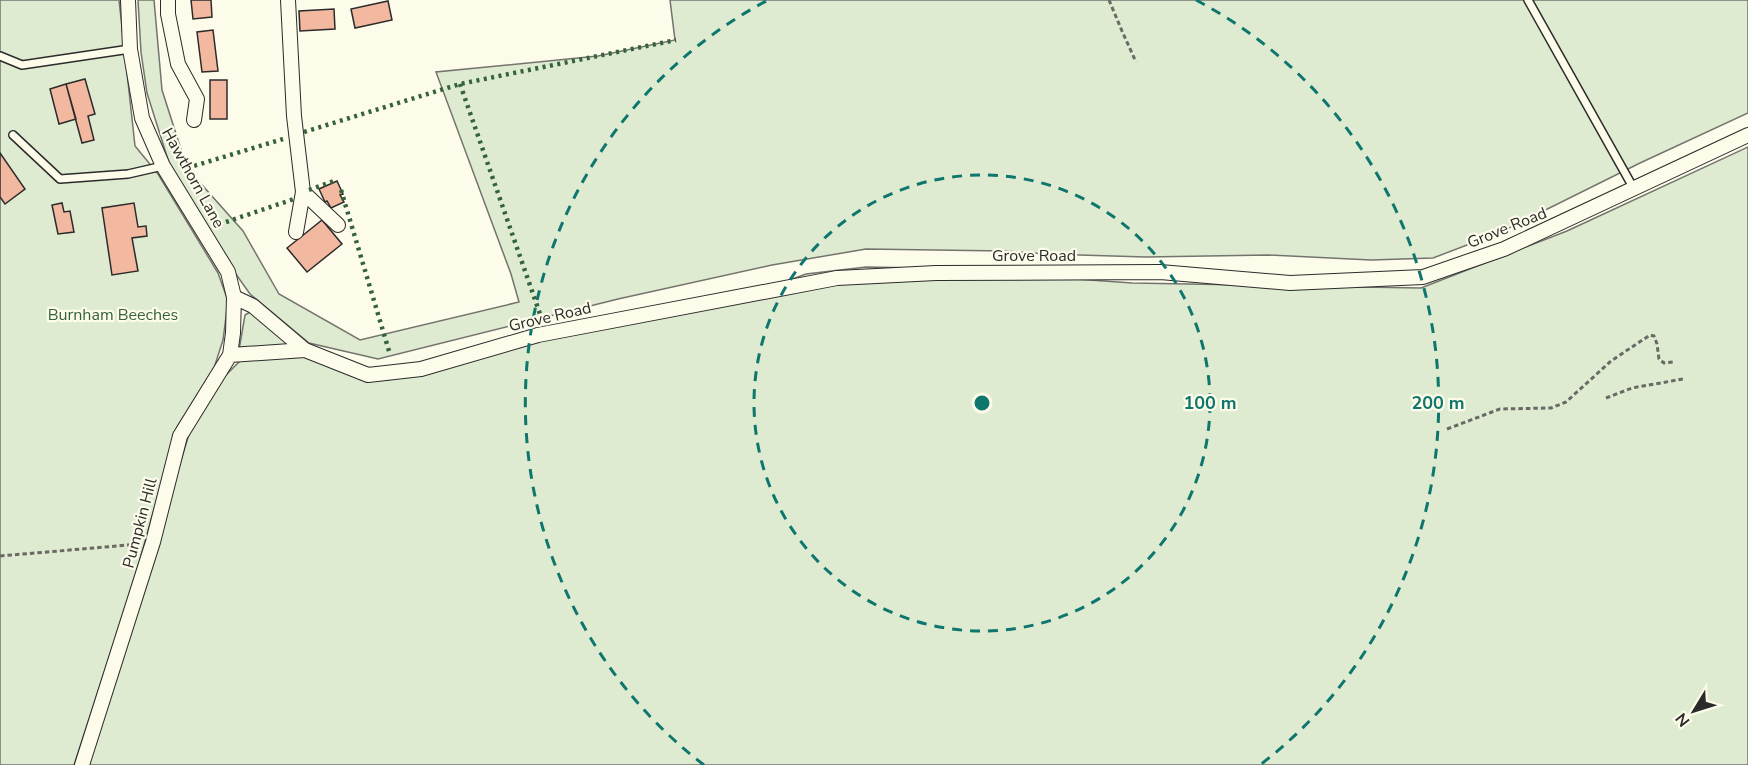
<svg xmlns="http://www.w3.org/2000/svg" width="1748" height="765" font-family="'Nunito Sans',sans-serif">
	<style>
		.green { fill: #deebd1; stroke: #74746e; stroke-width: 1.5 }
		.building { fill: #f2b8a0; stroke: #2b2b2b; stroke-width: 1.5 }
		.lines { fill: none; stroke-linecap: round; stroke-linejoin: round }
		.service-casing { stroke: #2b2b2b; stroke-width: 10 }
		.minor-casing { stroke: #2b2b2b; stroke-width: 16 }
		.path { stroke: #6a6964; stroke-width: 3; stroke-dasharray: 4.5 3; stroke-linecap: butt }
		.service { stroke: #fdfbea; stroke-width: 7 }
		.minor { stroke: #fdfbea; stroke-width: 14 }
		.hedge { stroke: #34623c; stroke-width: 4.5; stroke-dasharray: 3 4.5; stroke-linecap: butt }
		.ring { fill: none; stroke: #0f766e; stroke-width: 3; stroke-dasharray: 10 8 }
		.labels { text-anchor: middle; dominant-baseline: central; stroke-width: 4.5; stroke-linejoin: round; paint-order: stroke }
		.street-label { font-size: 16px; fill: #2b2b2b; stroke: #fdfbea }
		.park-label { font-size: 16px; fill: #34623c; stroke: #fdfbea }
		.centre { fill: #0f766e; stroke: #fdfbea; stroke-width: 3 }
		.ring-label { font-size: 18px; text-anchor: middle; font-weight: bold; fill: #0f766e; stroke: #fdfbea; stroke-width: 4.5; stroke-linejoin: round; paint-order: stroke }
	</style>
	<rect width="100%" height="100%" fill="#fdfbea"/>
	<path class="green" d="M0,0H119L135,146L158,174L218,273L228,301L223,340L214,368L177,427L132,588L74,765H0Z
		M138,0H154L162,90L187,168L243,231L279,294L360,340L519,302L511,274L436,72L598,56L675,40L670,0H1748V113L1640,163L1501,232L1433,258L1371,260L1268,255L1146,257L1046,254L1004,251L866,249L772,265L618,299L378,359L309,343L250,294L233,270L169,163L147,93L141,52Z
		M1748,147V765H88L190,431L214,387L243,358L300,354L356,374L388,380L493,344L735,300L806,274L866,267L920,268L1132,283L1421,288L1567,231Z
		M252,311L289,345L239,350L245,315Z"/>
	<path class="building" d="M191,0H211L212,17L193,19Z
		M388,1L392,20L355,28L351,9Z
		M334,9L335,29L300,31L299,11Z
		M213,30L218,71L202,72L197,32Z
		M85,79L95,114L88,116L94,140L82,143L66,84Z
		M210,80H227V119H210Z
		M66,84L76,119L59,124L50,89Z
		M0,153L25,189L5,204L0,197Z
		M337,181L343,194L340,195L344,202L331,208L327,201L325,202L319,189Z
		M62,203L64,212L70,211L74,232L58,234L52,205Z
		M134,203L138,227L146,226L147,236L132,238L138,271L112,275L102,208Z
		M322,220L342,244L307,272L287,248Z"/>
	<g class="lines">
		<defs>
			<path id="service" d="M1528,0L1634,189
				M0,56L22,65L130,49
				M13,135L60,179L128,174L163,166"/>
			<path id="minor" d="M168,0V14L178,64L197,99L194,120
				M288,0L294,116L303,192
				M296,232L303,192L338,225
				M234,297L253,306L305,350L368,375L421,369L538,335L837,278L936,273L1160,272L1290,283L1423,277L1504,249L1748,135
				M230,355L305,350
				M82,765L153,542L180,436L230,355L233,333L234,297L228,272L163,166L142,118L130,49L128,0"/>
		</defs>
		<use href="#service" class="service-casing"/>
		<use href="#minor" class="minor-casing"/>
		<path class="path" d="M1109,0L1122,31L1136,62
			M1606,398L1632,388L1683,379
			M1447,429L1500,409L1551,408L1566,402L1611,361L1650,335L1654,336L1657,344L1659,359L1664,363L1673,362
			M0,556L140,544"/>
		<use href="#service" class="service"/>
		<use href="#minor" class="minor"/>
		<path class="hedge" d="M460,84L540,314
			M304,132L460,84L676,40
			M187,168L283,139
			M309,190L334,181
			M341,190L389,351
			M226,222L294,199"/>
	</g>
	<g class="ring">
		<circle cx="982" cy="403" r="228"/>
		<path d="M704 765A456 456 0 0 1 768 0M1196 0A456 456 0 0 1 1260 765"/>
	</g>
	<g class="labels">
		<g class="street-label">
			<text transform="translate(193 178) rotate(61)">Hawthorn Lane</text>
			<text transform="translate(1507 228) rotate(-22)">Grove Road</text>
			<text x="1034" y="256">Grove Road</text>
			<text transform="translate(550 317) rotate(-13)">Grove Road</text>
			<text transform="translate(140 523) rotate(-75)">Pumpkin Hill</text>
		</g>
		<g class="park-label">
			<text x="113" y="315">Burnham Beeches</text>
		</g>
	</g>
	<circle cx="982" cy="403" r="9" class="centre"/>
	<g class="ring-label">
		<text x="1210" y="409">100 m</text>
		<text x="1438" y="409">200 m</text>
	</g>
	<g transform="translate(1694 711) rotate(232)" stroke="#fdfbea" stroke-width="4.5" paint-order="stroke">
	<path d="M0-4.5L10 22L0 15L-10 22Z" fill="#2b2b2b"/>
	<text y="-9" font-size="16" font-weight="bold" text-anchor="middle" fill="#2b2b2b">N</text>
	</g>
</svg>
